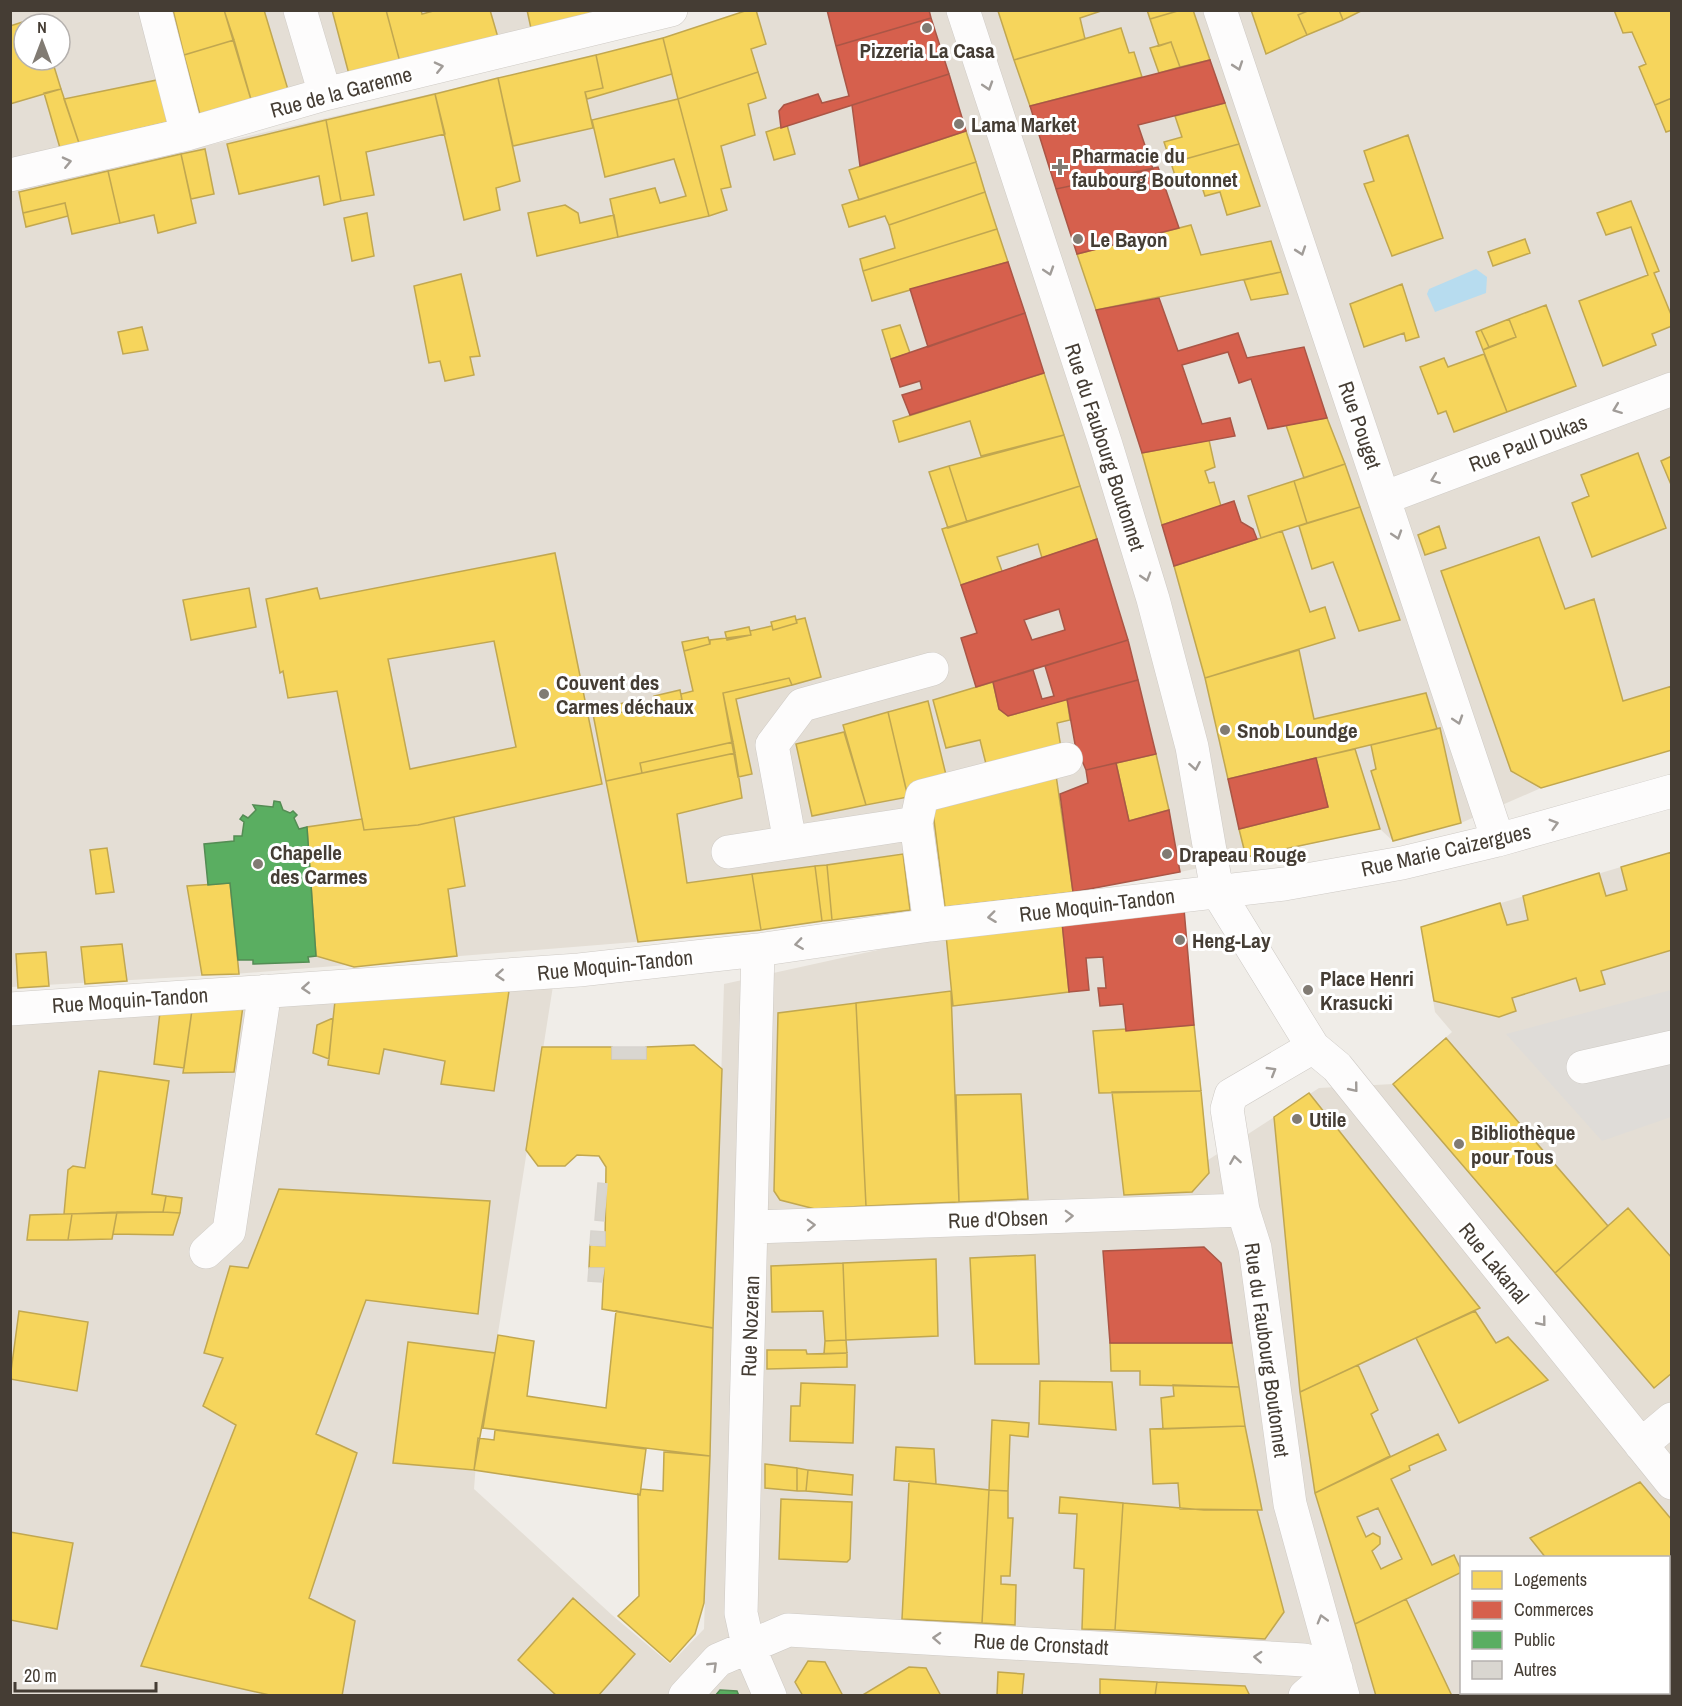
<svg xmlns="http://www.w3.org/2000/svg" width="1682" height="1706" font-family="'Archivo Narrow',sans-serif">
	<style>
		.residential { fill: #e4ded5; fill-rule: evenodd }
		.parking { fill: #dfdcd8 }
		.water { fill: #b7dcef }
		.homes { fill: #f6d55c; stroke: #c1a750; stroke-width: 1.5; fill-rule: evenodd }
		.shops { fill: #d6604d; stroke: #aa5646; stroke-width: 1.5; fill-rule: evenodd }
		.public { fill: #5aae61; stroke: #548c54; stroke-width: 1.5 }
		.building { fill: #d9d6d0; stroke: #d8d4ce; stroke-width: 1.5 }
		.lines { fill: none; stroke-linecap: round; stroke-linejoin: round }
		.minor-casing { stroke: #cecac5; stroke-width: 34 }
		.minor { stroke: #fdfcfc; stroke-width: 33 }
		.oneway { stroke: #a19c98 }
		.poi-dot { fill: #817b73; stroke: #fff; stroke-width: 2 }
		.labels { text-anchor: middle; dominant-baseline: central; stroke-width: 6; stroke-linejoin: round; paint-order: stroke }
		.poi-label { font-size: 21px; font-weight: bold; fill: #453d34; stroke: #fff; text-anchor: start }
		.street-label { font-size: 21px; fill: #453d34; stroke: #fff }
	</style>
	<rect width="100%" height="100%" fill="#f0ede8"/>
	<path class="residential" d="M10,11H620L11,160ZM24,24H60V60H24Z
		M751,11H1671V750L1541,788L1461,823L1393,841L1380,829L1171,874L635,942L234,974L11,987V191L668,39Z
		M1671,852V1695L11,1696V1023L553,986L483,1428L478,1438L474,1489L612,1615L670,1664L704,1629L724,984L946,935L1184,909L1208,1160L1319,1088L1393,1084L1452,1032L1435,1012L1421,927ZM1462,1558H1668V1692H1462Z"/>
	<path class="parking" d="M1671,990V1117L1602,1141L1506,1034Z"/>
	<path class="water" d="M1476,269L1487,277L1486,293L1435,312L1427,294L1429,289Z"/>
	<path class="homes" d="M173,10H224L234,40L184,55Z
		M224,10H264L289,93L252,103Z
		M332,10H386L401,66L350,78Z
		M386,10H421L422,14L437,10H490L499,41L401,66Z
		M527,10H620L532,33Z
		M748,10H756L766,44L751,49L758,72L678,99L663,38Z
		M1104,10L1080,18L1085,39L1014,60L998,11Z
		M1147,10H1181L1150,19Z
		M1181,10H1193L1210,60L1180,67L1171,42L1159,46L1150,19Z
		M1251,10H1310L1298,15L1307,35L1266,54Z
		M1310,10H1339L1343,20L1307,35L1298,15Z
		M1339,10H1363L1343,20Z
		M1614,10H1672V98L1655,105L1639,67L1646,64L1632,32L1623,33Z
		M38,17L40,24H24V60H52L61,89L10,104V26Z
		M1121,28L1129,53L1134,52L1142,77L1030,106L1014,60Z
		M663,38L672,74L587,99L585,92L603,88L596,55Z
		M234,40L252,103L200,115L184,55Z
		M1171,42L1180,67L1159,73L1150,48Z
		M596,55L603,88L585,92L593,128L513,146L498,78Z
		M758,72L766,98L748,104L755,135L721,146L731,187L721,189L727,210L709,216L678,99Z
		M498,78L520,181L496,188L500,210L464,220L435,94Z
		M157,80L168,122L79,143L64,99Z
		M61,89L79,143L60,148L44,93Z
		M435,94L445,134L366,152L374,195L341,201L326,120Z
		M1672,98V130L1666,132L1655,105Z
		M678,99L709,216L618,237L610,199L655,188L660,203L686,196L674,159L605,177L592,120Z
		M1225,103L1239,144L1171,163L1164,142L1182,137L1175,116Z
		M326,120L341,201L324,205L319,176L239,194L227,144Z
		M787,125L795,154L774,160L766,132Z
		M966,131L976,162L859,200L849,170Z
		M1408,135L1443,238L1392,256L1364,184L1374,181L1364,151Z
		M1239,144L1260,206L1227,215L1220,192L1205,196L1200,181L1179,188L1171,163Z
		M205,149L214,194L191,199L181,154Z
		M181,154L196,223L158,233L154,215L120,223L108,171Z
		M976,162L985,192L889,225L885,216L849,227L842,205Z
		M108,171L120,223L72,234L65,203L23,213L19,192Z
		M985,192L997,229L863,271L860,259L895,248L889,225Z
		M1631,201L1659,271L1654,273L1672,317V326L1652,334L1656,345L1603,366L1579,301L1648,275L1631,227L1606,235L1597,213Z
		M65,203L68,216L26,227L23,213Z
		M565,205L578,213L580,223L614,215L618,237L537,256L528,213Z
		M367,213L374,256L352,261L344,218Z
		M1191,225L1201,255L1271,241L1281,272L1096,310L1077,254Z
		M997,229L1008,262L872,301L863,271Z
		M1525,239L1530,253L1493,266L1488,252Z
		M1281,272L1288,294L1251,300L1244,280Z
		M461,274L480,356L470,357L474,375L445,381L440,361L429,363L414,286Z
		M1402,284L1419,337L1406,341L1404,333L1364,347L1350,304Z
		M1546,305L1576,386L1507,412L1483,350L1516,337L1509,319Z
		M1509,319L1516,337L1489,347L1481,330Z
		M900,325L910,353L891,359L882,330Z
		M142,327L148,350L123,354L118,332Z
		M1481,330L1489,347L1483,350L1476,332Z
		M1484,354L1507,412L1454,432L1446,411L1438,414L1420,367L1444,358L1448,367Z
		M1044,373L1064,435L981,456L970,421L899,442L893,421Z
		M1327,418L1345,464L1304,478L1286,425Z
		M1064,435L1080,486L967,522L949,466Z
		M1209,440L1215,467L1205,471L1209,483L1214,482L1221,506L1162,525L1142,453Z
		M1638,453L1666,528L1592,557L1572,503L1589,496L1581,475Z
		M1672,456V487L1661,461Z
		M1345,464L1360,507L1307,523L1294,481Z
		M949,466L967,522L948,528L929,472Z
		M1294,481L1307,523L1261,538L1248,496Z
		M1080,486L1097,539L1042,558L1038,544L997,557L1002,571L961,585L942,529Z
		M1360,507L1400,620L1359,631L1333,562L1312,569L1299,526Z
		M1439,526L1446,548L1425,555L1418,535Z
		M1282,531L1310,612L1325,607L1335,638L1205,678L1174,566Z
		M1539,537L1565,609L1594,599L1623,701L1672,686V750L1541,788L1511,771L1441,571Z
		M555,553L602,784L418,825L364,830L337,691L288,698L283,671L280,673L266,599L317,588L320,599ZM494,641L516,747L410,769L388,659Z
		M249,588L256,627L191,640L183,600Z
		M795,616L797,623L773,630L771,622Z
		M805,618L821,677L792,685L789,678L723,693L733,742L640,763L642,773L606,781L593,714L608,711L609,715L632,710V705L655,700L656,705L682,700L681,694L693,691L684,651L710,644V640L751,635L750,631L772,626L773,630L797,623L796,620Z
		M749,627L751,635L727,640L725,632Z
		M708,637L710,644L684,651L682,642Z
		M1299,650L1314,719L1426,693L1437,729L1228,779L1205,678Z
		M789,678L792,685L736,699L752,774L738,777L723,693Z
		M993,682L999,709L1008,716L1067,699L1070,720L1057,723L1061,748L987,768L980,740L946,748L933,700Z
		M680,690L682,700L656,705L654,696Z
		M631,701L632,710L609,715L608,707Z
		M928,701L947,779L906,789L888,712Z
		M888,712L908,797L866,805L843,725Z
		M1440,728L1461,823L1393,841L1371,771L1376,769L1371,745Z
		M844,732L866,805L812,816L796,744Z
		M733,742L735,753L642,773L640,763Z
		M1355,749L1380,829L1246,857L1239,829L1328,807L1316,758Z
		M735,753L742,798L677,814L687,883L752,874L761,930L638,942L606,781Z
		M1156,754L1169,810L1129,821L1116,763Z
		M1056,775L1073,892L945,907L932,804Z
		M454,817L465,886L448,889L457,956L354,967L316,956L307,827L362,819L364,830L418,825Z
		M107,848L114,892L96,894L90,850Z
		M1672,852V950L1601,971L1605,984L1580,991L1576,978L1512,998L1516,1011L1499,1017L1434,1001L1421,927L1500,903L1507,925L1528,920L1523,896L1599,873L1606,896L1627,890L1621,867Z
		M903,854L910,910L832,920L827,865Z
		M827,865L832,920L822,921L815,866Z
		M815,866L822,921L761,930L752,874Z
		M230,883L239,974L202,975L187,886Z
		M1062,922L1069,992L953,1006L946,935Z
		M122,944L127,981L85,984L81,947Z
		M46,952L49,986L18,988L16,954Z
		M509,991L494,1091L441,1084L445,1061L384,1049L379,1074L328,1065L335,1001Z
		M951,991L959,1202L866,1206L856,1003Z
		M856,1003L866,1206L815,1209L780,1200L774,1191L778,1013Z
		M243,1006L234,1072L183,1073L192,1010Z
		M192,1010L184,1068L154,1064L160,1012Z
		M333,1018L329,1059L313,1053L317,1025Z
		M1194,1025L1201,1091L1099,1093L1093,1031Z
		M1446,1038L1608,1226L1555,1273L1393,1084Z
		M694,1045L722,1069L713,1328L602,1309L604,1268H589L590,1245L605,1246L606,1167L599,1156L577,1155L565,1166H538L526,1150L542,1047H612V1059H646V1047Z
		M99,1071L169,1081L152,1194L166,1196L163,1212L64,1214L68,1170L73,1166L85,1168Z
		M1201,1091L1209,1173L1192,1192L1124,1195L1112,1092Z
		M1309,1093L1480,1308L1300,1392L1274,1117Z
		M1021,1094L1028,1199L959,1202L956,1095Z
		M279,1189L490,1201L478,1314L366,1300L316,1434L357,1453L309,1598L355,1621L342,1696H274L141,1666L236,1425L203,1406L223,1358L204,1353L230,1266L248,1268Z
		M166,1196L182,1198L180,1213L163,1212Z
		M1628,1208L1672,1258V1373L1654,1388L1555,1273Z
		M117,1212H163L180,1213L173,1235L113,1234Z
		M117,1212L112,1239L68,1240L72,1214Z
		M64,1214H72L68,1240H27L30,1215Z
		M1035,1255L1039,1364H975L970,1258Z
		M936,1259L938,1336L846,1340L843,1263Z
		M843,1263L846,1340L825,1341L823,1311L772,1312L771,1266Z
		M19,1311L88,1322L77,1391L10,1379Z
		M616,1311L713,1328L710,1456L483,1428L498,1335L534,1341L527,1396L606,1408Z
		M1475,1311L1496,1343L1508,1337L1548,1380L1459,1423L1416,1338Z
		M846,1340L847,1353L824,1354L825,1341Z
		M408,1342L495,1353L474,1470L393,1463Z
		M1110,1343H1232L1239,1387L1140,1385V1371H1111Z
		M767,1350H806L807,1354L847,1353V1367L767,1369Z
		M1358,1365L1378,1410L1371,1414L1390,1456L1315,1493L1300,1392Z
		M1040,1381L1112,1382L1116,1430L1039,1424Z
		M801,1383L855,1385L853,1443L790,1441L791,1406H800Z
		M1173,1385L1239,1387L1245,1426L1163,1429L1161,1398L1174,1396Z
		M992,1420L1029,1423L1028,1437L1010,1435L1008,1491L989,1490Z
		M1245,1426L1262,1510L1180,1509L1178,1483L1153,1484L1150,1429Z
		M495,1430L646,1449L640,1495L474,1470L478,1438L494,1440Z
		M1438,1434L1446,1450L1409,1466L1410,1470L1391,1479L1432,1565L1454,1555L1462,1572L1355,1624L1315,1493ZM1378,1508L1402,1559L1381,1569L1372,1551L1380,1544V1537L1373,1533L1366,1537L1357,1517Z
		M896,1447L934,1449L936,1484L894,1480Z
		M664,1452L710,1456L704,1603L695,1634L670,1662L618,1616L639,1596L638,1494L640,1495L641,1489L663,1491Z
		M765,1464L797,1468V1491L765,1488Z
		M797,1468L808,1470L806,1491H797Z
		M808,1470L853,1475L852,1495L806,1491Z
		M909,1481L989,1490L982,1623L902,1619Z
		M1640,1482L1672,1520V1672L1668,1669V1558H1546L1530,1538Z
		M989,1490L1008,1491V1518H1013L1010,1576H1001V1584L1016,1585L1015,1625L982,1623Z
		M1060,1497L1123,1503L1115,1630L1082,1629L1084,1569L1074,1568L1077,1514L1059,1513Z
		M781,1499L852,1502L850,1559L847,1562L779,1559Z
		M1123,1503L1204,1510H1257L1284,1612L1265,1639L1115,1630Z
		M10,1532L73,1543L57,1629L10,1620Z
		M573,1598L635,1654L598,1696H557L518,1660Z
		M1406,1599L1452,1696H1376L1355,1624Z
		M808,1661L825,1662L843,1696H803L795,1682Z
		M909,1667L926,1668L941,1696H861Z
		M998,1672L1024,1674L1022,1696H997Z
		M1100,1679L1157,1682L1155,1696H1100Z
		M1157,1682L1245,1686L1250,1696H1155Z
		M1669,1688L1672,1696H1660L1668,1692Z"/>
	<path class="shops" d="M827,10H929L931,18L836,46Z
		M931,18L949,74L781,128L779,111L784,105L818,94L822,103L849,96L836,46Z
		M1210,60L1225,103L1138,125L1153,169L1056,189L1030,106Z
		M949,74L966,131L860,166L852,105Z
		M1158,167L1179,228L1077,254L1056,189Z
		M1008,262L1025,313L928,347L910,289Z
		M1159,298L1178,351L1238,333L1247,358L1304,347L1327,418L1268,429L1251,379L1239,383L1228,352L1182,365L1202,424L1230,418L1235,436L1142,453L1096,310Z
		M1025,313L1044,373L910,415L902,395L922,389L920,381L900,387L891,359Z
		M1234,501L1241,522L1253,529L1257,539L1174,566L1162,525Z
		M1097,539L1128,640L976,687L961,638L977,633L961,585ZM1059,609L1065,630L1032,640L1024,620Z
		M1128,640L1138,680L1008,716L999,709L993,682L1033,670L1042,699L1054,696L1045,666Z
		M1138,680L1156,754L1086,770L1075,744L1067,699Z
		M1316,758L1328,807L1239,829L1228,779Z
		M1116,763L1129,821L1169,810L1180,872L1073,892L1060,794L1088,783L1086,770Z
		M1184,909L1194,1025L1126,1031L1123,1004L1100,1006L1098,988H1106L1103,957L1086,958L1089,990L1069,992L1062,922Z
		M1204,1247L1221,1263L1232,1343H1110L1103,1251Z"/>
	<path class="public" d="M274,801L280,802L283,810L290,813L293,811L297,815L294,818L299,829L307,827L316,956L308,957L309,962L253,964V960H238L230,883L208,885L204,844L234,841V836H242L244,822L240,819L243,815L248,818L256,810L253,805L273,807Z
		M720,1690L737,1691L739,1696H715Z"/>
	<path class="building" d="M612,1047H646V1059H612Z
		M598,1183L607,1184L604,1221L595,1220Z
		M591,1231L605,1232V1246L590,1245Z
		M589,1268H604L602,1282L588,1281Z"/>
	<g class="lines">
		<defs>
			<path id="minor" d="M155,10L187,134
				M300,10L325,94
				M963,10L1106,445L1153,599L1192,747L1217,891L1313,1047L1337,1067L1672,1483
				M1220,10L1498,840
				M10,175L187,134L325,94L671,10
				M1384,498L1672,389
				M790,842L772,745L802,705L932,669
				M728,852L916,823
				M930,925L916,823L922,796L1066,759
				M758,950L741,1613L748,1645L770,1696
				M10,1009L579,970L758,950L930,925L1284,884L1402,863L1498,840L1672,791
				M1313,1047L1231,1095L1227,1109L1243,1210L1255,1248L1290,1504L1343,1696
				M1583,1067L1672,1047
				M753,1227L1243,1210
				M206,1252L229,1231L265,991
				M1641,1445L1672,1419
				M685,1696L718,1660L788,1630L1304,1660L1336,1669
				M1305,1696L1336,1669"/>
		</defs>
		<use href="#minor" class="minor-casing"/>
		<use href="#minor" class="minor"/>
	</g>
	<defs><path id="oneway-chevron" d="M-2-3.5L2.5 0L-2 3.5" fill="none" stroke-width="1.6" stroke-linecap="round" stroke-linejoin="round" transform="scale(1.5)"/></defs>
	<g class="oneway">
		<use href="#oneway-chevron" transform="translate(1238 66) rotate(71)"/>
		<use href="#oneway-chevron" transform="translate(439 67) rotate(-13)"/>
		<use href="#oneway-chevron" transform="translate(988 86) rotate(72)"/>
		<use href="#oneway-chevron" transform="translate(67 162) rotate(-13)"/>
		<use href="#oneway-chevron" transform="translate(1301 251) rotate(71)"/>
		<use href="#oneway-chevron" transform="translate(1049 271) rotate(72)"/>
		<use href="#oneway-chevron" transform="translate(1617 409) rotate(159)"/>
		<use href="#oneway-chevron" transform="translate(1435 479) rotate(159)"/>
		<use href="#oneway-chevron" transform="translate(1397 535) rotate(72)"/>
		<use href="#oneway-chevron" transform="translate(1146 577) rotate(73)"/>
		<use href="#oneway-chevron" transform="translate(1458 720) rotate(72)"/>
		<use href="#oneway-chevron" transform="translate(1195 766) rotate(80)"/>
		<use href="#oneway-chevron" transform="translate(1554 824) rotate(-16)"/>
		<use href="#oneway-chevron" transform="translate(992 917) rotate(173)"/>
		<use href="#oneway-chevron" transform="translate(799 944) rotate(172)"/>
		<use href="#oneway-chevron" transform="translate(500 975) rotate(176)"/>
		<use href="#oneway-chevron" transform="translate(306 988) rotate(176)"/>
		<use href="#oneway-chevron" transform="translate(1272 1071) rotate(-31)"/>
		<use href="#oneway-chevron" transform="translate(1354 1088) rotate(51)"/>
		<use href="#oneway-chevron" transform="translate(1235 1160) rotate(-99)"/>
		<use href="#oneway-chevron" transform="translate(1069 1216) rotate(-2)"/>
		<use href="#oneway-chevron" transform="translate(811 1225) rotate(-2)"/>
		<use href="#oneway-chevron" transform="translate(1542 1322) rotate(51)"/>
		<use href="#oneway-chevron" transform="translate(1322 1619) rotate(-106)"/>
		<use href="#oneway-chevron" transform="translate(937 1638) rotate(-177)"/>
		<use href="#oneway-chevron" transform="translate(1258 1657) rotate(-177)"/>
		<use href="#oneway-chevron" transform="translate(713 1666) rotate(-44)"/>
	</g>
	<g class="poi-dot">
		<circle cx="927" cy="28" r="6"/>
		<circle cx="959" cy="124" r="6"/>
		<path d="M1057 158h6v6h6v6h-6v6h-6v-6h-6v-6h6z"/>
		<circle cx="1078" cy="239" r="6"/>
		<circle cx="544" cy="694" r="6"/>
		<circle cx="1225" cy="730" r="6"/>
		<circle cx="1167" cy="854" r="6"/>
		<circle cx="258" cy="864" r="6"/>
		<circle cx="1180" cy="940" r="6"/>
		<circle cx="1308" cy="990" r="6"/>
		<circle cx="1297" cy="1119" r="6"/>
		<circle cx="1459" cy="1144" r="6"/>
	</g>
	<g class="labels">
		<g class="poi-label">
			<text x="927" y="50" text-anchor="middle">Pizzeria La Casa</text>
			<text x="971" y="124">Lama Market</text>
			<text x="1072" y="155">Pharmacie du<tspan x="1072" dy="24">faubourg Boutonnet</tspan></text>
			<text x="1090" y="239">Le Bayon</text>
			<text x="556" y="682">Couvent des<tspan x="556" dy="24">Carmes déchaux</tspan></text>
			<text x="1237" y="730">Snob Loundge</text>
			<text x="270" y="852">Chapelle<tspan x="270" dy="24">des Carmes</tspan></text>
			<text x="1179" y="854">Drapeau Rouge</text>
			<text x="1192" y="940">Heng-Lay</text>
			<text x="1320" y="978">Place Henri<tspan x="1320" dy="24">Krasucki</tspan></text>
			<text x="1309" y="1119">Utile</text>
			<text x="1471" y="1132">Bibliothèque<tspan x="1471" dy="24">pour Tous</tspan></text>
		</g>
		<g class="street-label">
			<text transform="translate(341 92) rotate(-15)">Rue de la Garenne</text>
			<text transform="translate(1360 425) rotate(71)">Rue Pouget</text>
			<text transform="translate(1528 443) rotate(-21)">Rue Paul Dukas</text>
			<text transform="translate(1105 447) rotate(72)">Rue du Faubourg Boutonnet</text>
			<text transform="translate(1446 850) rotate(-13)">Rue Marie Caizergues</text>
			<text transform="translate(1097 905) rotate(-7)">Rue Moquin-Tandon</text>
			<text transform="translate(615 965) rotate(-6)">Rue Moquin-Tandon</text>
			<text transform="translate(130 1000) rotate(-4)">Rue Moquin-Tandon</text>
			<text transform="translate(998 1219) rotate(-2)">Rue d'Obsen</text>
			<text transform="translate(1494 1263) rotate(51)">Rue Lakanal</text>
			<text transform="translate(750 1326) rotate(-88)">Rue Nozeran</text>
			<text transform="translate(1267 1350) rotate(82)">Rue du Faubourg Boutonnet</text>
			<text transform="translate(1041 1644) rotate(3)">Rue de Cronstadt</text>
		</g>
	</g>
	<rect width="1682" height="1706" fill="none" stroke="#453d34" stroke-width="24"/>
	<rect x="1460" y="1556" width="210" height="138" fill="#ffffff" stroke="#b5b1ae" stroke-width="1.5"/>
	<rect x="1472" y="1571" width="30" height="18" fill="#f6d55c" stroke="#b5b1ae" stroke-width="1.5"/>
	<text x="1514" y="1586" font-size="18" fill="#453d34">Logements</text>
	<rect x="1472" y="1601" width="30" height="18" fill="#d6604d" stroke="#b5b1ae" stroke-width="1.5"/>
	<text x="1514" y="1616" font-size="18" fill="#453d34">Commerces</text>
	<rect x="1472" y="1631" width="30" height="18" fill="#5aae61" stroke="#b5b1ae" stroke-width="1.5"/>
	<text x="1514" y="1646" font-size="18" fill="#453d34">Public</text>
	<rect x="1472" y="1661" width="30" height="18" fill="#d9d6d0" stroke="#b5b1ae" stroke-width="1.5"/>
	<text x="1514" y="1676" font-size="18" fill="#453d34">Autres</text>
	<g transform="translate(42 42)"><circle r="28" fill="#ffffff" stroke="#b5b1ae" stroke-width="1.5"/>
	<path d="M0-4.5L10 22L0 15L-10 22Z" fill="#817b73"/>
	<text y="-9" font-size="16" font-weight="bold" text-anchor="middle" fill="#453d34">N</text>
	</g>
	<path d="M15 1682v9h141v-9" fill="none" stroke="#453d34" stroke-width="3"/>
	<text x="24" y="1682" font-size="18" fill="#453d34" stroke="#ffffff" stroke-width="4.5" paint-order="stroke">20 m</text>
</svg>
